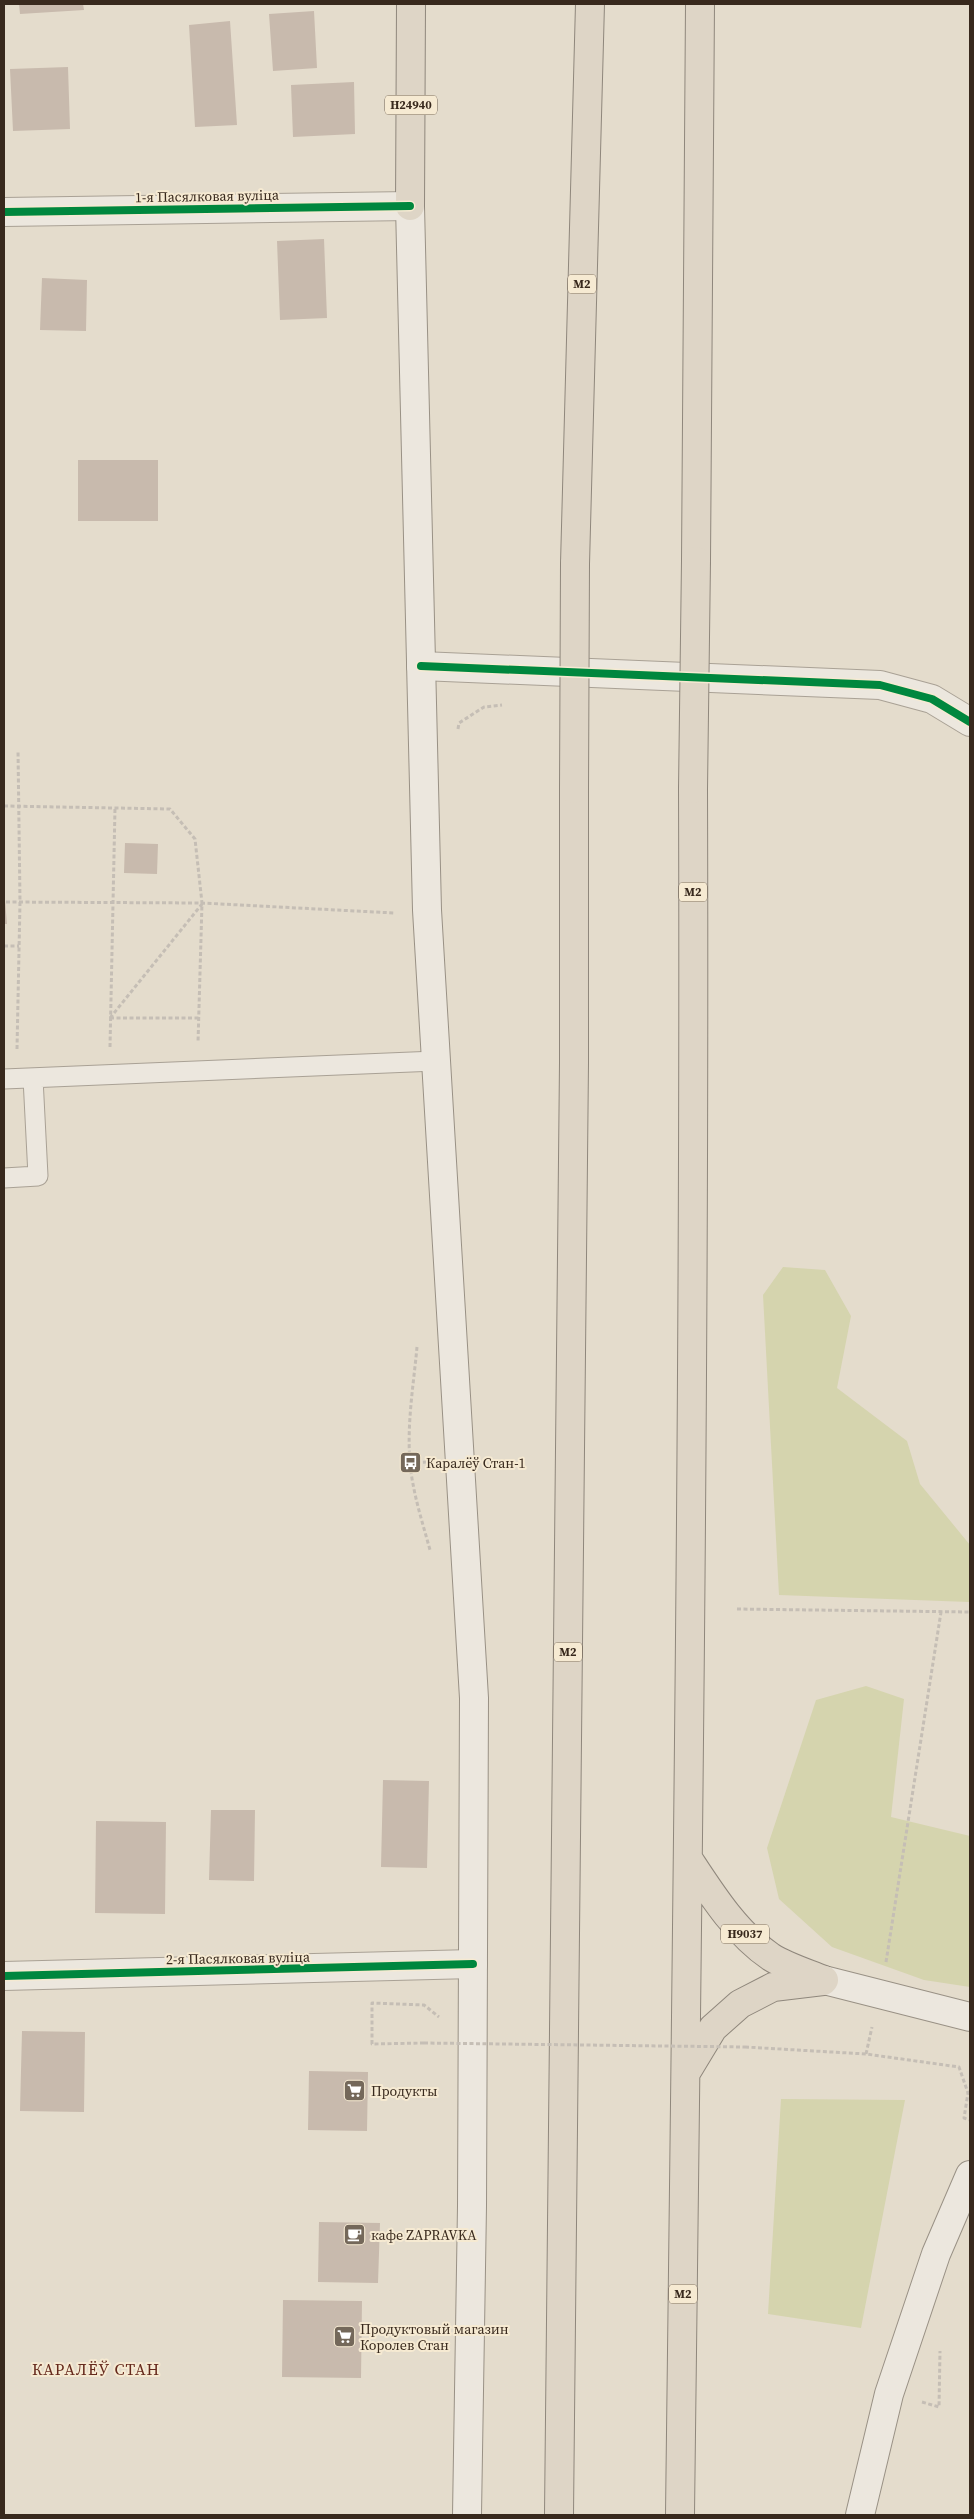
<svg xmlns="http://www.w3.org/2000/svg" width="974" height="2519" font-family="'Source Serif 4',serif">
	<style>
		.green { fill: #d5d4ae }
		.building { fill: #c8baad }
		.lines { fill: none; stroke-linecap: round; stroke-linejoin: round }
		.service-casing { stroke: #a9a195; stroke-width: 21 }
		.minor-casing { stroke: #a9a195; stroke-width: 30 }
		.tertiary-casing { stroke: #a9a195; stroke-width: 30 }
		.secondary-casing { stroke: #999185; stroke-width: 30 }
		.trunk-casing { stroke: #8f877c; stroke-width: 30 }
		.path { stroke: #c5beb5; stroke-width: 3; stroke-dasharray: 4 2.5; stroke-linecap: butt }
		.service { stroke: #ece7de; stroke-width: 19 }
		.minor { stroke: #ece7de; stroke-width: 28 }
		.tertiary { stroke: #ece7de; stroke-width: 28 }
		.secondary { stroke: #ece7de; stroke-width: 28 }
		.trunk { stroke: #ded5c6; stroke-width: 28 }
		.trunk-bridge-casing { stroke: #8f877c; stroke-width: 30; stroke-linecap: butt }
		.path-bridge { stroke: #c5beb5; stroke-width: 3; stroke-dasharray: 4 2.5; stroke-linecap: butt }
		.trunk-bridge { stroke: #ded5c6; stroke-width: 28 }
		.cycleway-casing { stroke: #f6ead2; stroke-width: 11 }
		.cycleway { stroke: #00873e; stroke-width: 8 }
		.labels { text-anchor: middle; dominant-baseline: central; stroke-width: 4; stroke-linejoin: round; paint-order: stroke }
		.shield { fill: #f6ead2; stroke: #716353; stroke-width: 1 }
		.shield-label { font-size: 12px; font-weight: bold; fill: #38291d }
		.street-label { font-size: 14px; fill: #38291d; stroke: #f6ead2 }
		.poi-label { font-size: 14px; fill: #38291d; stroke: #f6ead2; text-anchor: start }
		.quarter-label { font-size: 16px; letter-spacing: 1px; fill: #65291c; stroke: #f6ead2 }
	</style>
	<rect width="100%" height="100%" fill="#e4dccc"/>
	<path class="green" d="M783,1267L825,1270L851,1316L837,1388L907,1441L920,1484L970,1545L969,1602L779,1595L763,1295Z
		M866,1686L904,1699L891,1817L970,1836V1987L924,1980L832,1947L779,1899L767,1848L816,1700Z
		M781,2099L905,2100L861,2328L768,2314Z"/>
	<path class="building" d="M19,4H83L84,10L20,14Z
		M314,11L317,68L273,71L269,14Z
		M230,21L237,125L195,127L189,25Z
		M68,67L70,129L13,131L10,69Z
		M354,82L355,134L293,137L291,85Z
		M324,239L327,318L280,320L277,241Z
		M42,278L87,280L86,331L40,330Z
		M78,460H158V521H78Z
		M125,843L158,844L157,874L124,873Z
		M4,888L7,924H4Z
		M383,1780L429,1781L427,1868L381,1867Z
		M211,1810H255L254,1881L209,1880Z
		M96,1821L166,1822L165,1914L95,1913Z
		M22,2031L85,2032L84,2112L20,2111Z
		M309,2071L368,2072L367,2131L308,2130Z
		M319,2222L380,2223L378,2283L318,2282Z
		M283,2300L362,2301L361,2378L282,2377Z"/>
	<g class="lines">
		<defs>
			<path id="service" d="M4,1079L436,1061
				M4,1178L38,1176L33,1078"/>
			<path id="minor" d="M4,212L410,206
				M4,1976L473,1964"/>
			<path id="tertiary" d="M421,666L880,685L932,699L970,722"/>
			<path id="secondary" d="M410,206L427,910L474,1698L472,2206L467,2515
				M824,1980L970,2017
				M860,2515L889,2394L936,2254L970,2175"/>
			<path id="trunk" d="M410,206L411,4
				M696,561L700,4
				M575,564L590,4
				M689,1860C712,1895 736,1933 771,1957C787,1967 807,1973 824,1980
				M687,2071L713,2028L740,2004L773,1987L823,1981
				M559,2515L574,1063V789
				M680,2515C687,1940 695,1364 693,789"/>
		</defs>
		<use href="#service" class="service-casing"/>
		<use href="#minor" class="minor-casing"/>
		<use href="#tertiary" class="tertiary-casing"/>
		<use href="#secondary" class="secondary-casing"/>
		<use href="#trunk" class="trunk-casing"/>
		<path class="path" d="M458,729L459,723L484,707L502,705
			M4,806L170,809L195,839L202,903L198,1043
			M6,902L202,903L394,913
			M4,946H19
			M110,1018L202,904
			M110,1018H199
			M110,1047L115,808
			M17,1049L20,902L18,750
			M417,1347C413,1391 404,1439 413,1484C417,1506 424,1528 430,1550
			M410,1463L427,1462
			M737,1609L970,1612
			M886,1962L941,1612
			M424,2043L372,2044V2003L424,2005L439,2017
			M745,2047L866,2054L959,2067L968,2093L964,2118L970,2120
			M866,2054L872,2027
			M922,2402L939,2407L940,2351"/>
		<use href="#service" class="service"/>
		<use href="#minor" class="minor"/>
		<use href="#tertiary" class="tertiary"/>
		<use href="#secondary" class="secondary"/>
		<use href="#trunk" class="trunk"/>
		<defs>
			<path id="trunk-bridge" d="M574,789L575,564
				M693,789L696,561"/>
		</defs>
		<use href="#trunk-bridge" class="trunk-bridge-casing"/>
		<path class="path-bridge" d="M424,2043L745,2047"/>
		<use href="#trunk-bridge" class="trunk-bridge"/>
		<defs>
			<path id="cycleway" d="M4,212L410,206
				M421,666L880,685L932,699L970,722
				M4,1976L473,1964"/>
		</defs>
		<use href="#cycleway" class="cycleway-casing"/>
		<use href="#cycleway" class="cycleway"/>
	</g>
	<defs>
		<symbol id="bus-square" viewBox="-11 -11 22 22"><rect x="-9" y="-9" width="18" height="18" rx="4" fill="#74685a" stroke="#f6ead2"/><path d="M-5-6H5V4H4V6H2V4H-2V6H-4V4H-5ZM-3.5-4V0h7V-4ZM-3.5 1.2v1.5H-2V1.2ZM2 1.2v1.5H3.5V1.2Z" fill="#fff"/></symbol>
		<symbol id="supermarket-square" viewBox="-11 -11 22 22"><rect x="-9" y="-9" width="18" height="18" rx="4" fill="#74685a" stroke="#f6ead2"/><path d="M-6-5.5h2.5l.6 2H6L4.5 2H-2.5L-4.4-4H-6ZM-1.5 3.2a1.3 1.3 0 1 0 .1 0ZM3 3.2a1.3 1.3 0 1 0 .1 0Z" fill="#fff"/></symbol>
		<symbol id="cafe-square" viewBox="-11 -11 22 22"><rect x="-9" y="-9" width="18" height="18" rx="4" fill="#74685a" stroke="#f6ead2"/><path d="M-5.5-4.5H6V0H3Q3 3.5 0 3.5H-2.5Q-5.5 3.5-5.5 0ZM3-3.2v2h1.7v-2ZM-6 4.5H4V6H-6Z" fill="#fff"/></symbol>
	</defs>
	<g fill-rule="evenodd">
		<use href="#bus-square" x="398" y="1450" width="25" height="25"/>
		<use href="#supermarket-square" x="342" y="2078" width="25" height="25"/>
		<use href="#cafe-square" x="342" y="2222" width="25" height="25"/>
		<use href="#supermarket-square" x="332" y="2324" width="25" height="25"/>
	</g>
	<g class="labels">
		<g class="shield">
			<rect x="385" y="95.5" width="52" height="19" rx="4"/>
			<rect x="568" y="274.5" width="28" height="19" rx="4"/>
			<rect x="679" y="882.5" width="28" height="19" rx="4"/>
			<rect x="554" y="1642.5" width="28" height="19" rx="4"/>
			<rect x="721" y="1924.5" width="48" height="19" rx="4"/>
			<rect x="669" y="2284.5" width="28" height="19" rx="4"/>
		</g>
		<g class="shield-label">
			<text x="411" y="105">Н24940</text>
			<text x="582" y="284">М2</text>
			<text x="693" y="892">М2</text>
			<text x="568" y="1652">М2</text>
			<text x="745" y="1934">Н9037</text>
			<text x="683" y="2294">М2</text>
		</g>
		<g class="street-label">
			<text transform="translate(207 196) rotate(-1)">1-я Пасялковая вуліца</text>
			<text transform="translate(238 1958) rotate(-1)">2-я Пасялковая вуліца</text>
		</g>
		<g class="poi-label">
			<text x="426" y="1463">Каралёў Стан-1</text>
			<text x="371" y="2091">Продукты</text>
			<text x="371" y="2235">кафе ZAPRAVKA</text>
			<text x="360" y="2329">Продуктовый магазин<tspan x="360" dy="16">Королев Стан</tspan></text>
		</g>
		<g class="quarter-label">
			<text x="96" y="2369">КАРАЛЁЎ СТАН</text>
		</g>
	</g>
	<rect width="974" height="2519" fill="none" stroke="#38291d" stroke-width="10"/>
</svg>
